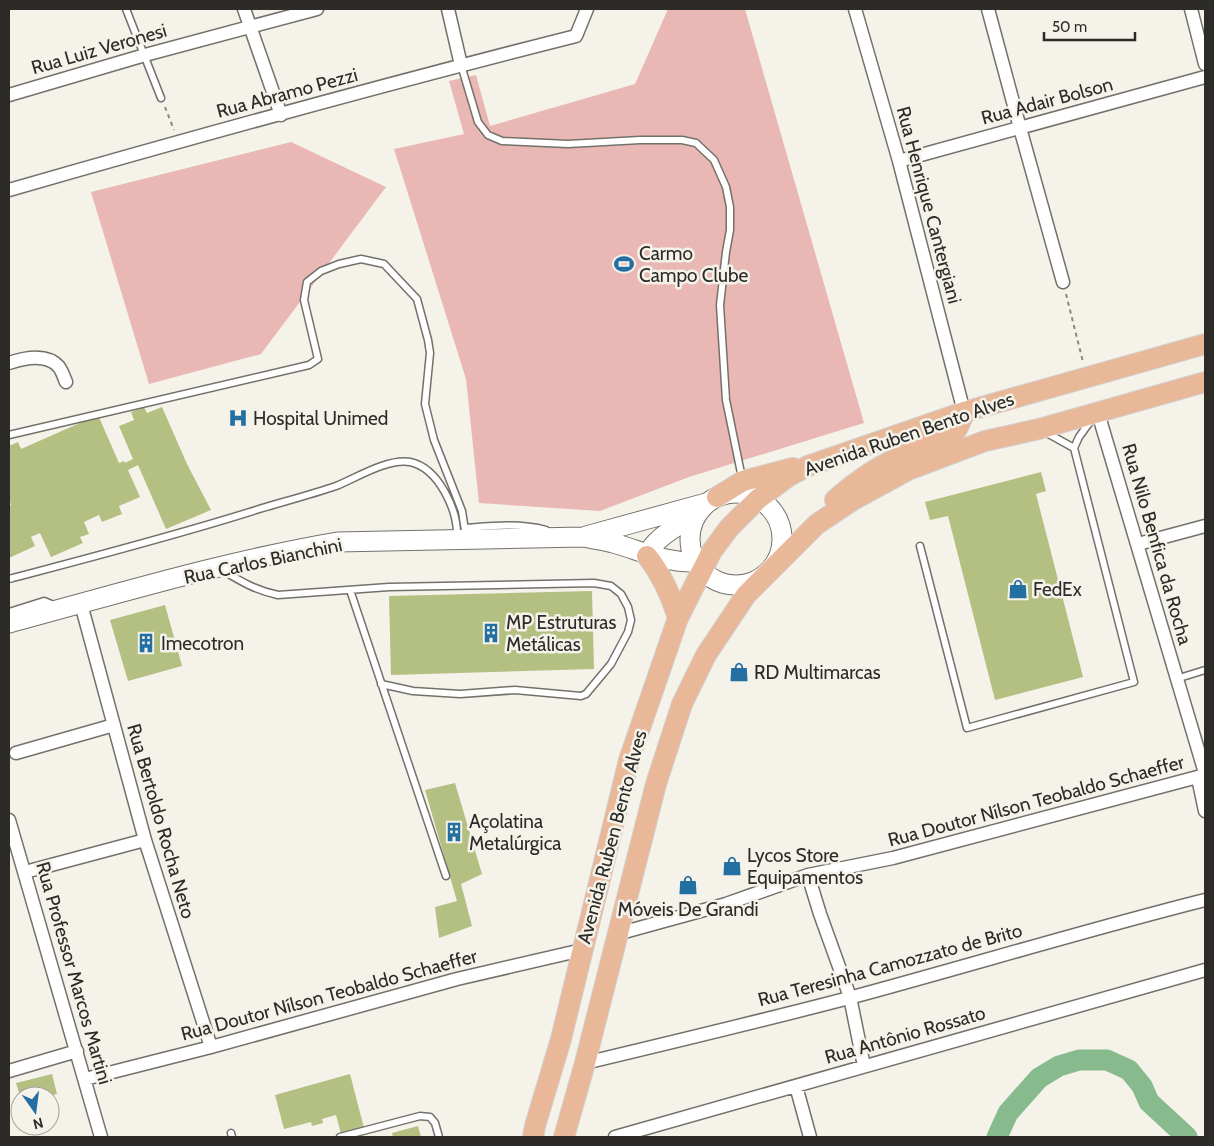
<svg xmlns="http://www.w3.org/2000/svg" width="1214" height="1146" font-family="Cabin,sans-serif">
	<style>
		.green { fill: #e9b8b5 }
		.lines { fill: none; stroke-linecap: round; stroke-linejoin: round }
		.river { stroke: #87bb8e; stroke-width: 21 }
		.building { fill: #b4c082 }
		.lane-casing { stroke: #74716b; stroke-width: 9 }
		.street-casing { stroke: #74716b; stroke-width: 15 }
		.secondary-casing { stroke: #74716b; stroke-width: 21 }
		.primary-casing { stroke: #d1d0d0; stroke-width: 22 }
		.path { stroke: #898782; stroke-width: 2; stroke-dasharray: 4 4; stroke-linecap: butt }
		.lane { stroke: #fff; stroke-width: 6 }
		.street { stroke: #fff; stroke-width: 12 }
		.secondary { stroke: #fff; stroke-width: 19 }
		.primary { stroke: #e8b898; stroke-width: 20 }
		.labels { text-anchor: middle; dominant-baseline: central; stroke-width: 5; stroke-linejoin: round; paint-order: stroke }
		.street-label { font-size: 19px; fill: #2c2b28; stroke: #f5f2ea }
		.poi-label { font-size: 19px; fill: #2c2b28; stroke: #f5f2ea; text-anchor: start }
	</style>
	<rect width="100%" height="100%" fill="#f5f2ea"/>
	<path class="green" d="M668,9H745L864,423L689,477L600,511L479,503L466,379L394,149L464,134L449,81L476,75L490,126L635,84Z
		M291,142L386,187L261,354L149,384L91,192Z"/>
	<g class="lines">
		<path class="river" d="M997,1137L1008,1113L1039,1078L1059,1066L1079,1060H1107L1129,1070L1142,1086L1149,1102L1187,1137"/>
	</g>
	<path class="building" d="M144,407L147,413L162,407L187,464L211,510L166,529L138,465L128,470L140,497L119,506L122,514L102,522L99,515L84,522L89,534L80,537L83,543L51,557L40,533L31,537L35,546L9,558V506L11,505L9,499V446L18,442L21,449L98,415L119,463L124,461L125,463L133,459L119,426L134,420L131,412Z
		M1041,472L1046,491L1036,494L1083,677L995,700L948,516L930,520L925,502Z
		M592,591L594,669L391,675L389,596Z
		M165,605L182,666L128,681L110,620Z
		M455,783L482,874L461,884L472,926L439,938L435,907L457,901L425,790Z
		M52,1074L57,1094L49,1096H20L16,1083Z
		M350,1074L364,1128L341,1134L336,1115L322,1119L323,1123L312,1126L311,1122L284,1129L275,1095Z
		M418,1126L421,1137H393L392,1133Z"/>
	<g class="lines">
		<defs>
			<path id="lane" d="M126,9L161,98
				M461,65L478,122L488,135L502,141L568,144L640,140H682L696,143L714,160L726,187L730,207V230L726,252L720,305L726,400L742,478
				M1045,432L1074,448
				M9,435L309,365L318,359L304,300L307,282L321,271L339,264L361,259L384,264L417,299L428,340L430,353L425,404L434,440L462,511L466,537
				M465,528C492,526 519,523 546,530
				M920,546L967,728L1134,682L1074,448L1079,437L1092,419
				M222,570C242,582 255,590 278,595L389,587L594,583L611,586L621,594L628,607L631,620L628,632L611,664L586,694L581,696L515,690L460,694L413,691L381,684
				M9,579C92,557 174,536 256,510C282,502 310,495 336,486C356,478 388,458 410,462C439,468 458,511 457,537
				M350,590L446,876
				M9,612L44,601L56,606
				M1176,679L1205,670
				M231,1133L232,1137
				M340,1137L420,1116L430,1117L435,1123L439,1137"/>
			<path id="street" d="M244,9L281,115
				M448,9L461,65
				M855,9L899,161L964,412
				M988,9L1020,128L1063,282
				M1191,9L1205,64
				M9,95L145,55L317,9
				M899,161L1205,77
				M9,190C197,136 386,84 576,36L587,9
				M9,363C24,358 47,353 59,367C62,371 64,377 66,382
				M1098,413L1205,773
				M1138,544L1205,526
				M81,604L145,840L211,1047
				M16,753L114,725
				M1198,778L1205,811
				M9,820L101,1137
				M25,872L145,840
				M808,875L820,914L850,997L864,1066
				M617,934L726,904L808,875L893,858L1205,775
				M585,1063C673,1042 761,1021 849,998C968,966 1086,930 1205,900
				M9,1071L77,1051
				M85,1079L211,1047L457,979L582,950
				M796,1086L810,1137
				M615,1137L1205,970"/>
			<path id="secondary" d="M690 539a46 46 0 1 1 92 0a46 46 0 1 1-92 0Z
				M586,536L706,503
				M647,556C655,536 681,525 697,513
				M9,623C117,594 226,561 337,542L583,537C593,539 603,540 613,543C642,551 665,563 696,562"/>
			<path id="primary" d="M717,497L743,481L793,468
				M835,500C857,480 883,463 911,452C923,447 940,444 951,436C958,430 961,421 964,412
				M647,556C662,575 671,595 678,618
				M533,1137L535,1126L561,1039L629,760L678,618L712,551L729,528L758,499L789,476L808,466L964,412L1205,344
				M564,1137L585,1063L656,784L682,704L706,655L746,595L817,524L853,500L908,470L985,441L1039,429L1205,382"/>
		</defs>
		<use href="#lane" class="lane-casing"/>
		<use href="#street" class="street-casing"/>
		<use href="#secondary" class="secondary-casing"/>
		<use href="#primary" class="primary-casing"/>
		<path class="path" d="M165,107L174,130
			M1066,294L1083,362"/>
		<use href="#lane" class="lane"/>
		<use href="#street" class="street"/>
		<use href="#secondary" class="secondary"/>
		<use href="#primary" class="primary"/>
	</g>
	<defs>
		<symbol id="stadium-bare" viewBox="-9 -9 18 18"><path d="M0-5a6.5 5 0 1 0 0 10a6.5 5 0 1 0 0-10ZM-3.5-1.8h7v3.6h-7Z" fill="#246fa2" stroke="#f5f2ea" stroke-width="2.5" paint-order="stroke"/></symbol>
		<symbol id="hospital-bare" viewBox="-9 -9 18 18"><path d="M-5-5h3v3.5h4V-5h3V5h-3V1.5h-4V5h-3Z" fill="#246fa2" stroke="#f5f2ea" stroke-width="2.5" paint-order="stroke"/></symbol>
		<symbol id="shop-bare" viewBox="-9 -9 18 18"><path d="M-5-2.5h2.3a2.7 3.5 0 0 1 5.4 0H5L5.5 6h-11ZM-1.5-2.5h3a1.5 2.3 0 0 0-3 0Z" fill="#246fa2" stroke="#f5f2ea" stroke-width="2.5" paint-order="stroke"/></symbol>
		<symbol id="building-bare" viewBox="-9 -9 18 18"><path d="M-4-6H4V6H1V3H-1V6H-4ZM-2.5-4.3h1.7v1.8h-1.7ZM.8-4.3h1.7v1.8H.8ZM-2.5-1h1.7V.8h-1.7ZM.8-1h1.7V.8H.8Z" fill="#246fa2" stroke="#f5f2ea" stroke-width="2.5" paint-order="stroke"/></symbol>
	</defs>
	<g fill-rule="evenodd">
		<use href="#stadium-bare" x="610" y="250" width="28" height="28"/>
		<use href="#hospital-bare" x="224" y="404" width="28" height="28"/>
		<use href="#shop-bare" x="1004" y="575" width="28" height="28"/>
		<use href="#building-bare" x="477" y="619" width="28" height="28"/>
		<use href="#building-bare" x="132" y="629" width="28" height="28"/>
		<use href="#shop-bare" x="725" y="658" width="28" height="28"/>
		<use href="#building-bare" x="440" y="818" width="28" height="28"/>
		<use href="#shop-bare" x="718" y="852" width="28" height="28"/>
		<use href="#shop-bare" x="674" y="871" width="28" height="28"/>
	</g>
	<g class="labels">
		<g class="street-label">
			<text transform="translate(99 49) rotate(-16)">Rua Luiz Veronesi</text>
			<text transform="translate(287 93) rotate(-15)">Rua Abramo Pezzi</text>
			<text transform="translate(1047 101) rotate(-15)">Rua Adair Bolson</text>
			<text transform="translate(929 205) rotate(75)">Rua Henrique Cantergiani</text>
			<text transform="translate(909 434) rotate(-19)">Avenida Ruben Bento Alves</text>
			<text transform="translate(1157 544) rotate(74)">Rua Nilo Benfica da Rocha</text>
			<text transform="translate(263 561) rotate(-12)">Rua Carlos Bianchini</text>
			<text transform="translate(1036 801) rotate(-15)">Rua Doutor Nílson Teobaldo Schaeffer</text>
			<text transform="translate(161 821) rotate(74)">Rua Bertoldo Rocha Neto</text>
			<text transform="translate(612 837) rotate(-75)">Avenida Ruben Bento Alves</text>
			<text transform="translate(890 965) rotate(-15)">Rua Teresinha Camozzato de Brito</text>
			<text transform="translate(74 973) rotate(74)">Rua Professor Marcos Martini</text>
			<text transform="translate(329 995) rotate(-15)">Rua Doutor Nílson Teobaldo Schaeffer</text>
			<text transform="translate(905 1035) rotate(-16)">Rua Antônio Rossato</text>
		</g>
		<g class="poi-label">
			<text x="639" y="253">Carmo<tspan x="639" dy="22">Campo Clube</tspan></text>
			<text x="253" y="418">Hospital Unimed</text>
			<text x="1033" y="589">FedEx</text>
			<text x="506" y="622">MP Estruturas<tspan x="506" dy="22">Metálicas</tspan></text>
			<text x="161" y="643">Imecotron</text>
			<text x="754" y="672">RD Multimarcas</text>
			<text x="469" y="821">Açolatina<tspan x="469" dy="22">Metalúrgica</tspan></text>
			<text x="747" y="855">Lycos Store<tspan x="747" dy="22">Equipamentos</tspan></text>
			<text x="688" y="909" text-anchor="middle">Móveis De Grandi</text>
		</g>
	</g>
	<rect width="1214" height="1146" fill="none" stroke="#2c2b28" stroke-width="20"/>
	<g transform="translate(35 1111) rotate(166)"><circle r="24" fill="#f5f2ea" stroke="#a5a29c"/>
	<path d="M0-4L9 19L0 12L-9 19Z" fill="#246fa2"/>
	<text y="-8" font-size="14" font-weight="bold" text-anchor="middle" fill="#2c2b28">N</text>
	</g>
	<path d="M1044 32v8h91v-8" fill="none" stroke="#2c2b28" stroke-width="2.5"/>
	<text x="1052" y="32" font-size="15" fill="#2c2b28" stroke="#f5f2ea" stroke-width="4" paint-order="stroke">50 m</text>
</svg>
